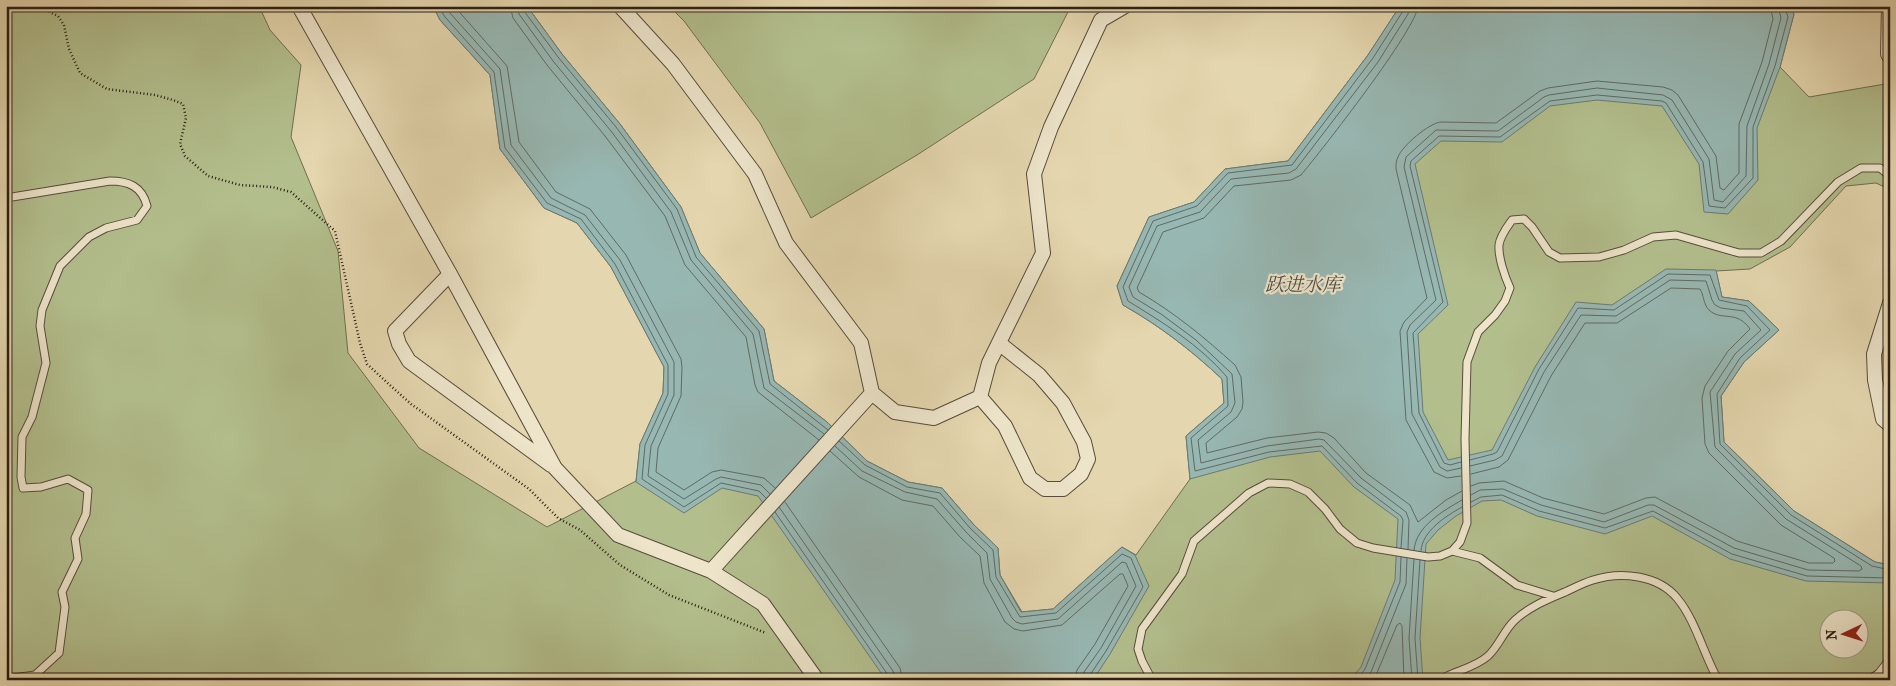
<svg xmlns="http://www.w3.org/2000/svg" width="1896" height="686" font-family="'IM FELL French Canon','Noto Serif SC',serif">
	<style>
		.green { fill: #b2be8c; stroke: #6e6e50; fill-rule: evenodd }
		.water { fill: #97b7b2; stroke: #6b7a73 }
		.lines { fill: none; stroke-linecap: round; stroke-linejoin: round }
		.shore { stroke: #606a64; stroke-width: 1 }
		.lane-casing { stroke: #584c3b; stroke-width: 9 }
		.street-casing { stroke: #584c3b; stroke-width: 16 }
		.path { stroke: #291e15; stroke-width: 2.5; stroke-dasharray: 1 2.5; stroke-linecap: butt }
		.lane { stroke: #ede4ca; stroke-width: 7 }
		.street { stroke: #ede4ca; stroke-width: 14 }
		.labels { text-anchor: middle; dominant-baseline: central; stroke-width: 4.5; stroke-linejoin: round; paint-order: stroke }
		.water-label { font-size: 19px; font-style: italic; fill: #4a4c44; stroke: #ede4ca }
	</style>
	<rect width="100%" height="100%" fill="#e4d6ae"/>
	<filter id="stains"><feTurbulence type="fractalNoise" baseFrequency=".004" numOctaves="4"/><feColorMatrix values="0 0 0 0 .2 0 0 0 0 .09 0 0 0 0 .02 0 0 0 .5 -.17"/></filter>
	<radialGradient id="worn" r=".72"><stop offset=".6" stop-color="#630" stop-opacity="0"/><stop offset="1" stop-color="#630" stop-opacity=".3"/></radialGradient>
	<path class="green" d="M6,6H259L270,30L301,65L291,137L338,251L348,353L419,448L547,527L636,481L640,444L663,393L664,367L611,267L577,223L544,208L500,149L490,75L440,20L433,6H527L562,54L620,124L681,207L700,253L764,329L774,381L827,422L867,461L908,482L942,488L974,525L998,548L1000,575L1022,612L1053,609L1122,547L1136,555L1190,479L1186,436L1224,403L1222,379C1191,350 1160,326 1123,305L1117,286L1149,217L1194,202L1225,169L1288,161L1368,55L1400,6H1788L1794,14L1780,67L1809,97L1885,84L1890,96V184L1887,188L1876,183L1846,186L1790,247L1750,269L1716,271L1722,297L1749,301L1779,330L1744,362L1721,396L1724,442L1794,511L1875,562L1890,565V680H6ZM1828,618H1858V648H1828Z
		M669,6H1071L1034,79L917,155L811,218L760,123L684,21Z"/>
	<path class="water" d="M433,6H527L562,54L620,124L681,207L700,253L764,329L774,381L827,422L867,461L908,482L942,488L974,525L998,548L1000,575L1021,612L1053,609L1122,547L1135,555L1149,586L1110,654L1093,680H886L758,496L722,488L684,513L636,482L640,444L663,393L664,367L611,267L577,223L544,208L500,149L490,75L440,20Z
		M1400,6H1788L1794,14L1780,67L1757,128L1758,180L1728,214L1704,212L1699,164L1662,106L1597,100L1550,106L1502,142L1441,141L1415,164L1448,305L1418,334L1423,412L1448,460L1492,450L1535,367L1576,302L1612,305L1666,269L1716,270L1722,297L1749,301L1779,330L1744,362L1721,396L1724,442L1794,511L1875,562L1890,565V583L1806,581L1730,559L1652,516L1605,534L1537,516L1501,500L1482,501L1456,516L1438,530L1426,544L1420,638L1423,680H1350L1361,667L1395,580L1398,519L1354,487L1320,451L1270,457L1190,479L1186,436L1224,403L1222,379C1191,350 1160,326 1123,305L1117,286L1149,217L1194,202L1225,169L1288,161L1368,55Z"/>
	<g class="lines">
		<path class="shore" d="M438,6L445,17L494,72L505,148L547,203L581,219L615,264L668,365V394L645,445L642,479L684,507L721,483L759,491L766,498
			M446,6L450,13L500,69L511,145L551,198L585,215L620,260L674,362V395L651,446L648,476L684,499L716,479L721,477L761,485L770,494
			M454,6L507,66L519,142L556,192L590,209L626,255L681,359L682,367L681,396L658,448L656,472L684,490L712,472L721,470L764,478L775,488
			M510,6L513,18L547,65L605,136L665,216L685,265L746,337L755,385L758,392L819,440
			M517,6L519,14L553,61L611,131L671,212L691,260L753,334L764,388L824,434
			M523,6L524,11L558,57L616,127L677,209L696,257L759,331L770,384L828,430
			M1418,6C1417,29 1321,151 1301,175L1291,180L1234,186L1204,218L1163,232L1137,288L1139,292C1175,313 1205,338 1235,365L1241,377L1243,402L1242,409L1237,417L1206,443L1207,453L1267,438L1318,432L1326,433L1334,438L1366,473L1410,505L1418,522L1446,500L1462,491
			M839,441L865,465L907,487L940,493L970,528L993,550L996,577L1020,617L1056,613L1122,554L1131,558L1143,587L1106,651L1090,675L1089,680
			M835,446L862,471L905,492L937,499L966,532L987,553L990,579L1012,618L1016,622L1022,624L1058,619L1122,562L1126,563L1136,586L1101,648L1084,672L1082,680
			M830,451L859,477L902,500L933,506L960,537L980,556L984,583L1005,622L1014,629L1023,631L1062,625L1120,574H1123L1128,586L1095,644L1077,670L1075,680
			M1470,460L1493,454L1497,452L1539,369L1578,308L1614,310L1668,274L1710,275L1719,300L1747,306L1770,330L1740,358L1717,394L1720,444L1791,515L1872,566L1890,570
			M1461,462L1450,465L1444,463L1419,413L1413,333L1443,302L1410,166L1411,161L1439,136L1500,137L1550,101L1597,95L1662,101L1666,103L1703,162L1709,206L1725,208L1753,178V127L1775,66L1788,17L1784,6
			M1470,466L1495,460L1502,456L1544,372L1581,315L1616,316L1670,280L1706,281L1712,300L1715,305L1721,308L1744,311L1761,330L1735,354L1710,392L1715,447L1786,519L1861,566L1862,569L1859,571L1808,570L1734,548L1654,505H1648L1604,522L1541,505L1503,489L1480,490L1471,495
			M1461,468L1447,471L1440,467L1412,414L1407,332L1410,325L1436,300L1404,167L1406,157L1436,130L1498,131L1544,97L1549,95L1597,88L1663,95L1672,100L1709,159L1714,200L1723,202L1746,176L1747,126L1769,64L1781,18L1778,6
			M1471,474L1499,467L1508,460L1551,376L1585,323H1617L1671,288L1700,289C1704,295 1703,304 1709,310C1722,322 1736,309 1750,329L1728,351L1705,386L1702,398L1705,444L1709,453L1781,525L1834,558L1835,561L1833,563H1809L1737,541L1655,497L1646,498L1604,514L1543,498L1504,481L1479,483L1471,486
			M1461,476L1447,478L1434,472L1406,420L1400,331L1404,322L1427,298L1396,169C1396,164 1396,161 1398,157C1402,146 1429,123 1441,122L1496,123L1540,91L1548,88L1597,81L1663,87L1672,90L1678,95L1716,156L1720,188L1724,190L1739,173V124L1762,62L1773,19L1770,6
			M785,502L900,668L903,680
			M1471,502L1481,497L1502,495L1539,511L1605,528L1653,511L1732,554L1807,576L1890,578
			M779,507L893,671L896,680
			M775,512L888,675L889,680
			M1401,548L1403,520L1401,516L1357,483L1322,446L1269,452L1195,471L1191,438L1228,406L1227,377C1200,345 1162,322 1128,301L1123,287L1153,221L1197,206L1228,173L1292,165L1373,58L1403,11L1404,6
			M1408,549L1409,520L1406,512L1361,478L1324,440L1319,439L1267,446L1201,463L1198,440L1231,412L1235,403L1232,374L1196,340L1161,314L1133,297L1129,287L1157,226L1200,212L1231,179L1289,173L1296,169L1378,62L1408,14L1410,6
			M1414,550C1416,526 1443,511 1462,500
			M1421,551C1422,531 1446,516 1462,507
			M1357,680L1365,669L1400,582L1401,557
			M1365,680L1371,672L1406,584L1407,558
			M1374,680L1397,625L1400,623L1402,626L1404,680
			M1412,680L1409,638L1414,559
			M1418,680L1415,638L1420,560"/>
		<defs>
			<path id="lane" d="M6,198L110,181C128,181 142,186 147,206L137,220L106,228L89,237L60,266L42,310L40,326L46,363L32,417L22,437L21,477L23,488L41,487L68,479L88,490L86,514L75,538L78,559L62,592L65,607L59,653L35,675L6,679
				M1452,551L1480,558L1517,585L1553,596
				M1152,680L1142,661L1138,649L1142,629L1182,574L1194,541L1249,493L1268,483L1290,484L1308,492L1325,509L1340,529L1357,543L1373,548L1428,557L1440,556L1452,551L1460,542L1467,523L1465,439L1467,362L1478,332L1495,315L1505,301L1510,288C1505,277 1498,257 1499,245C1500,236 1507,227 1512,220L1524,219L1532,227L1549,252L1560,258L1599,257L1624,250L1653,237L1676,235L1739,253H1761L1781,241L1838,182L1861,168H1880L1890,176
				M1442,680L1447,676C1460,670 1477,666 1488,656C1499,646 1504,630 1515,620C1529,607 1548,599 1565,592C1574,588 1583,583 1593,580C1621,571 1658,575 1677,598C1695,619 1704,655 1718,680
				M1869,680L1879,673L1890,659"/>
			<path id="street" d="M299,6L450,274L555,468L618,535L711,571L763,604L817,680
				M620,6L673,64L755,174L786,243L861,343L872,393L895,412L934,418L980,397L989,363L1043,253L1034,174L1051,127L1101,20L1125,6
				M1889,6L1888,54L1890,57
				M450,274L395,331L399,344L409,361L551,465
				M1890,303L1874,354L1875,380L1883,419L1890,425
				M980,397L1005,426L1030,478L1045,489H1063L1081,474L1088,459L1084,442L1063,403L1039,375L999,343
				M711,571L872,393"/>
		</defs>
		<use href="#lane" class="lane-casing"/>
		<use href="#street" class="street-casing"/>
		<path class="path" d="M36,6L58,16L64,25L69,49L80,73L107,89L155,95L173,100L183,104L186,118L180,144L185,156L208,176L240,185L272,187L291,192L335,231L360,343L367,364L392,387L411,404L529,489L558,518L580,530L620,565L669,595L766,633"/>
		<use href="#lane" class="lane"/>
		<use href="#street" class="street"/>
	</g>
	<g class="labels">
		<g class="water-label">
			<text x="1303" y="285">跃进水库</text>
		</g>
	</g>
	<rect width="1896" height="686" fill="none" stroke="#e4d6ae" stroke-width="25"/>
	<rect x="8" y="8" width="1881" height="671" fill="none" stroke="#291e15" stroke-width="2.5"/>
	<rect x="12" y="12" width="1871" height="661" fill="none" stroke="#291e15"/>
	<g transform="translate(1844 634) rotate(266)"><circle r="24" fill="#ede4ca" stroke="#9f9582"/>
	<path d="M0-4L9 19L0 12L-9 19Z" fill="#8f2418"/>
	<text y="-8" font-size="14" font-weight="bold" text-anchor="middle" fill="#291e15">N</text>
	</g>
	<rect width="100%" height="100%" filter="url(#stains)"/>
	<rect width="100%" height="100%" fill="url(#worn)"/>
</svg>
